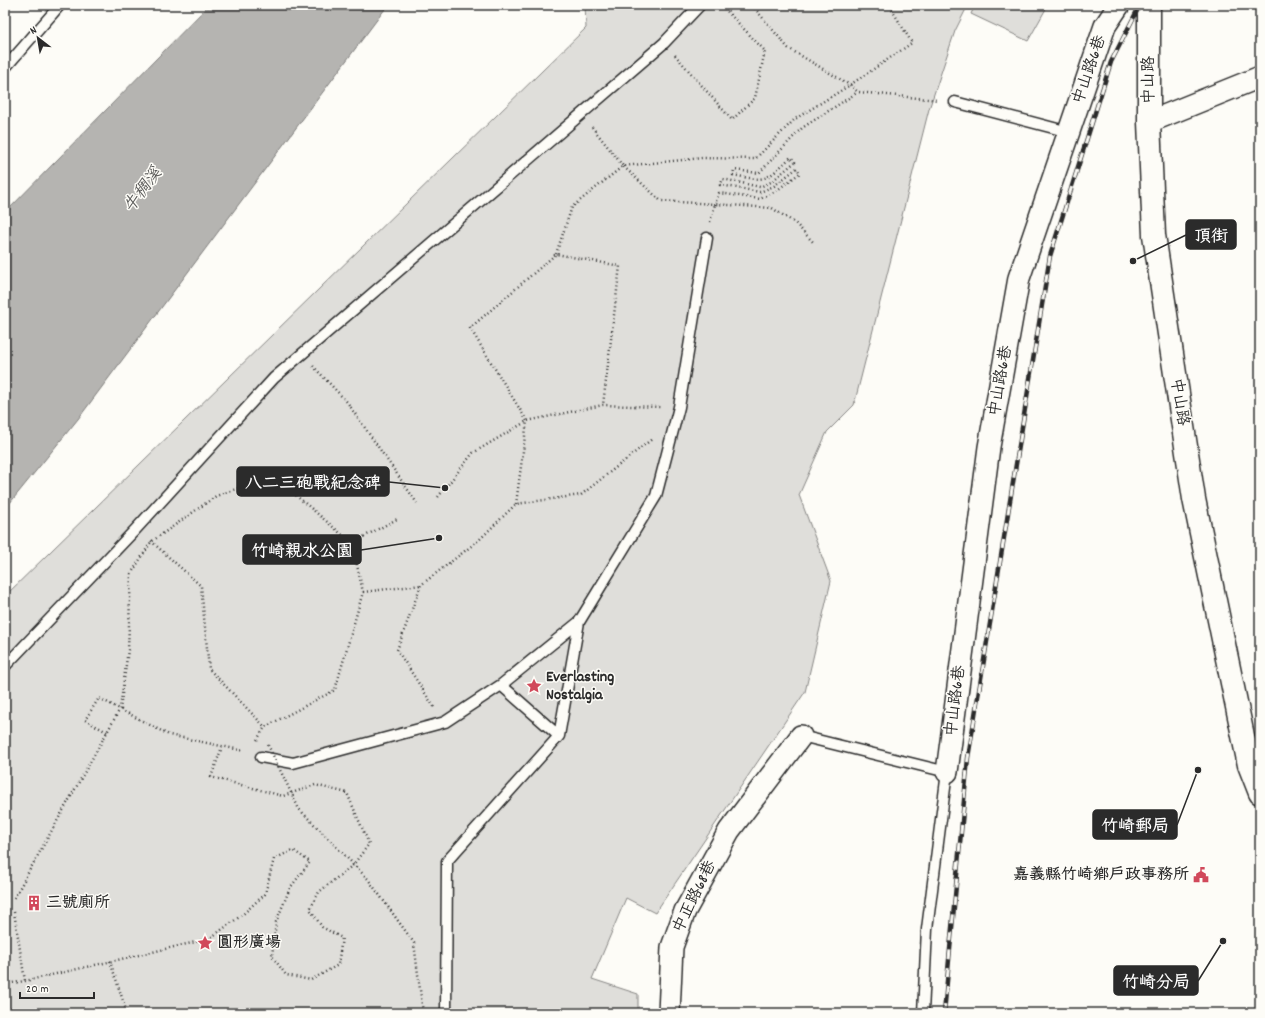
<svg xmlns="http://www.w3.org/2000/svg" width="1265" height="1018" font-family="Dekko,'LXGW WenKai TC',sans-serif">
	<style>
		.green { fill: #dfdeda; stroke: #858482 }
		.water { fill: #b5b4b1; stroke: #7e7d7b }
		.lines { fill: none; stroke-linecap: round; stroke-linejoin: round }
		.service-casing { stroke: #2b2b2b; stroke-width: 13 }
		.minor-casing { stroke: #2b2b2b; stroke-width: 24 }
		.tertiary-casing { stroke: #2b2b2b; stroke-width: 25 }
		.path { stroke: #2b2b2b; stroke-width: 2.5; stroke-dasharray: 1 3; stroke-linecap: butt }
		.service { stroke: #fdfcf7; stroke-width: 10 }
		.minor { stroke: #fdfcf7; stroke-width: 21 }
		.tertiary { stroke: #fdfcf7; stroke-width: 22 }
		.rail-casing { stroke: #2b2b2b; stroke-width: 4.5 }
		.rail { stroke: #fdfcf7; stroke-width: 3; stroke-dasharray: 9; stroke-linecap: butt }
		.path-bridge { stroke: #2b2b2b; stroke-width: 2.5; stroke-dasharray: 1 3; stroke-linecap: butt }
		.labels { text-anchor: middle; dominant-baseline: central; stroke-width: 3; stroke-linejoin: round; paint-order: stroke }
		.street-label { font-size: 16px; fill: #2b2b2b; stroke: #fdfcf7 }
		.poi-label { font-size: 16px; font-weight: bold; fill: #2b2b2b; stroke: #fdfcf7; text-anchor: start }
		.water-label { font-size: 17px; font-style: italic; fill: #5b5b5a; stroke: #fdfcf7 }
		.leader { fill: none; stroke: #2b2b2b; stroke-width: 1.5 }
		.callout-dot { fill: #2b2b2b; stroke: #fdfcf7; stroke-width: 1.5 }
		.callout { fill: #2b2b2b; stroke: #2b2b2b; stroke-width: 1.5 }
		.callout-label { font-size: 17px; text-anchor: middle; font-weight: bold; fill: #fff }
	</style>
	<rect width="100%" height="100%" fill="#fdfcf7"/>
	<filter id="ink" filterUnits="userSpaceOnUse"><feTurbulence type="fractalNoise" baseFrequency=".025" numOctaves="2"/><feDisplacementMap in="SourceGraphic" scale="8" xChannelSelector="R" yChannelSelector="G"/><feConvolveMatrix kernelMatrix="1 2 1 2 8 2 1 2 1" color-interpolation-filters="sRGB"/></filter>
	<g filter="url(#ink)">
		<path class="green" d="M585,5H968L955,31L929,109L854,405L827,432L799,495L831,581L805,692L655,913L626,898L592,979L638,994V1013H5V596L586,28Z
			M975,5H1048L1028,41L971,14Z"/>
		<path class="water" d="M209,5H388L78,419L5,509V213Z"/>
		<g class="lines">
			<defs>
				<path id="service" d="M5,68L60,5
					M955,102L1069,132
					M5,666L135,530L274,378L664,43L700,5
					M501,685L559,736
					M801,736L947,772L927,929L923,1013
					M261,757L293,763L445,722L501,685L579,622
					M446,1013L447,861L559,736L579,622L656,496L679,407L707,238"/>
				<path id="minor" d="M1149,122L1260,77
					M947,772L989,447L1019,278L1105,26L1119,5
					M669,1013L672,947L685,911L729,831L801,736"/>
				<path id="tertiary" d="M1149,5V122L1154,235L1194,499L1249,765L1260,793"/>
			</defs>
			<use href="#service" class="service-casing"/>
			<use href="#minor" class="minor-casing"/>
			<use href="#tertiary" class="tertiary-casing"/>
			<path class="path" d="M752,5L788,48L850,85L858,92L938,100
				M675,55L732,120L755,98L765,51L721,5
				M592,127L623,166L702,158L755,159L795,119L850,85L912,43L889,5
				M710,222L715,204L772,208L795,223L813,242
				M556,254L572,207L623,166L661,201L715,204L719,193L760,199L776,191L800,173L797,168L774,186L760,192L720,185L723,179L760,187L771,182L795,162L791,157C765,181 768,182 733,175L734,170L759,173L802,128L858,92
				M313,366L347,402L417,503
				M438,497L473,453L527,421L603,405L660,407
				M516,504L527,421L470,328L556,254L620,266L603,405
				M151,541L201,586L209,669L265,727
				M363,592L421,585
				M434,707L397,650L421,585L479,540L516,504L581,495L652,439
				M107,732L85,720L99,698L169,735L245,751
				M257,740L265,727L335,690L363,592L352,543L397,519
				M14,898L120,709L128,650L131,574L151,542L216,496L273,476L352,543
				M14,912L25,981
				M110,961L127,1013
				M5,984L25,981L209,939L242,915L265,894L274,859L293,850L310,862L290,888L276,922L272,956L286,975L311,980L338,965L342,938L322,927L310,909L319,892L353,865L369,844L347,793L315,785L283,796L211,777L222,747"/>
			<use href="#service" class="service"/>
			<use href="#minor" class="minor"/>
			<use href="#tertiary" class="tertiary"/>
			<defs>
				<path id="rail" d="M944,1013L968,758L1050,256L1111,62L1140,5"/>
			</defs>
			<use href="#rail" class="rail-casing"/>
			<use href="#rail" class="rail"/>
			<path class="path-bridge" d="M268,745L299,809L368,879L414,943L423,1013"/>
		</g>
	</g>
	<defs>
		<symbol id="sight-bare" viewBox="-9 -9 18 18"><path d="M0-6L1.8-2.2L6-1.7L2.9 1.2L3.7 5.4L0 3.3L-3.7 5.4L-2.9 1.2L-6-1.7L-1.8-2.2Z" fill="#d1495b" stroke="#fdfcf7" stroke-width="2.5" paint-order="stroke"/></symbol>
		<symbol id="civic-bare" viewBox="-9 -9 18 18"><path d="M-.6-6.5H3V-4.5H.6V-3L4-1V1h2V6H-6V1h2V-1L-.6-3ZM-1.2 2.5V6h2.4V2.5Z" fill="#d1495b" stroke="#fdfcf7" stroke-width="2.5" paint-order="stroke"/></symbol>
		<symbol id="building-bare" viewBox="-9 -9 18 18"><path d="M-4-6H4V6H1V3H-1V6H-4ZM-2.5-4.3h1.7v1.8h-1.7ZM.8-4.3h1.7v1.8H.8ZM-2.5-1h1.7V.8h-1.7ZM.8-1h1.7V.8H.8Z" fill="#d1495b" stroke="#fdfcf7" stroke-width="2.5" paint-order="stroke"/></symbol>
	</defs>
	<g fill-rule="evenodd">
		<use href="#sight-bare" x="523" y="675" width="22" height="22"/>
		<use href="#civic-bare" x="1190" y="864" width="22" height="22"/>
		<use href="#building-bare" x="23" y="892" width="22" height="22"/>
		<use href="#sight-bare" x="194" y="932" width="22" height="22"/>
	</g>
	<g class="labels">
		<g class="street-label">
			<text transform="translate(1090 70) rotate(-71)">中山路6巷</text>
			<text transform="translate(1149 80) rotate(-90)">中山路</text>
			<text transform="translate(1001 381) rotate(-80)">中山路6巷</text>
			<text transform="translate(1179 402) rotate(81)">中山路</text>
			<text transform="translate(956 701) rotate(-83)">中山路6巷</text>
			<text transform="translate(695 897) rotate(-64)">中正路68巷</text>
		</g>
		<g class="poi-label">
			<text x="546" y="677">Everlasting<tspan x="546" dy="18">Nostalgia</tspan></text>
			<text x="1189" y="875" text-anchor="end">嘉義縣竹崎鄉戶政事務所</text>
			<text x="46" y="903">三號廁所</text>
			<text x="217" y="943">圓形廣場</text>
		</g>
		<g class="water-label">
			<text transform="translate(144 191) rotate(-53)">牛稠溪</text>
		</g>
	</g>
	<path class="leader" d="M1133 261L1186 235M445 488L389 482M439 538L361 550M1198 770L1177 825M1223 941L1198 981"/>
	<g class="callout-dot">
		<circle cx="1133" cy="261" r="4"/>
		<circle cx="445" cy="488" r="4"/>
		<circle cx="439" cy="538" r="4"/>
		<circle cx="1198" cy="770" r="4"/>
		<circle cx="1223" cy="941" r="4"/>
	</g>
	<g class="callout">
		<rect x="1186" y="220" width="50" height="29" rx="4"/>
		<rect x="237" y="467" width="152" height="29" rx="4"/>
		<rect x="243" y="535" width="118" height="29" rx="4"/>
		<rect x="1093" y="810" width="84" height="29" rx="4"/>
		<rect x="1114" y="966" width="84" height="29" rx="4"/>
	</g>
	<g class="callout-label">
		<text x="1211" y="241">頂街</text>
		<text x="313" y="488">八二三砲戰紀念碑</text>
		<text x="302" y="556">竹崎親水公園</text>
		<text x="1135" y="831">竹崎郵局</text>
		<text x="1156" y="987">竹崎分局</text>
	</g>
	<rect width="1265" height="1018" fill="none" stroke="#fdfcf7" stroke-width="20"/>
	<rect x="10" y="10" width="1245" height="998" fill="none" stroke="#2b2b2b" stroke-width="1.5" filter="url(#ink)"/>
	<g transform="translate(38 38) rotate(329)" stroke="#fdfcf7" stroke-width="3" paint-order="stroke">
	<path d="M0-3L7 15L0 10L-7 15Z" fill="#2b2b2b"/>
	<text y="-6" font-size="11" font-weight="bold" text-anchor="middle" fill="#2b2b2b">N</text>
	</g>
	<path d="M20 992v6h74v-6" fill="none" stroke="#2b2b2b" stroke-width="2"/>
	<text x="26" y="992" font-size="12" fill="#2b2b2b" stroke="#fdfcf7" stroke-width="3" paint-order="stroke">20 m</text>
</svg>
